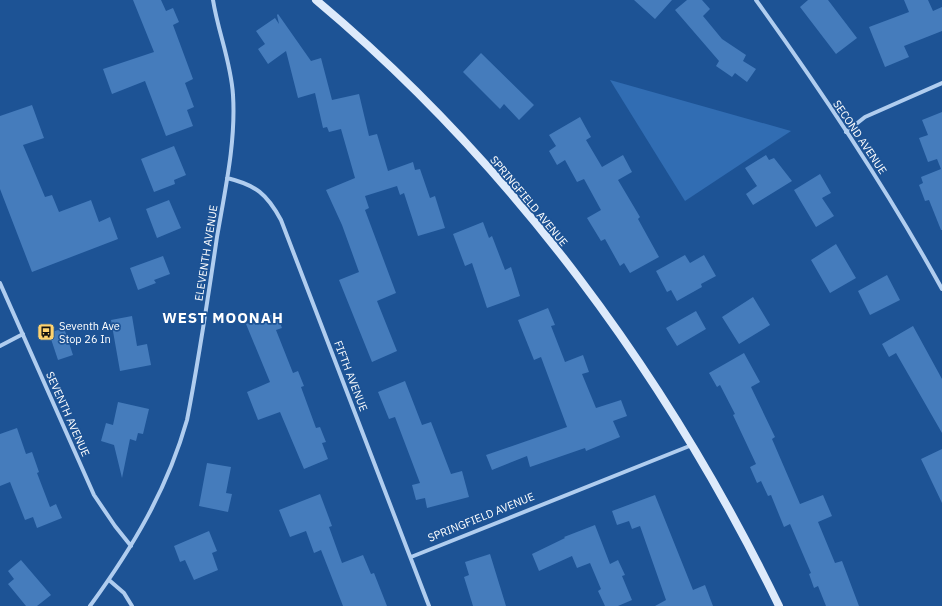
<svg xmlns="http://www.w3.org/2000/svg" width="942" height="606" font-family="'IBM Plex Sans',sans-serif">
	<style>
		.green { fill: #316db3 }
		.building { fill: #457cbc }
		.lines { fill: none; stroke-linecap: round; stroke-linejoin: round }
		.street { stroke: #b0cdef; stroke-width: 4 }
		.secondary { stroke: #ddeafb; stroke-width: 8 }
		.labels { text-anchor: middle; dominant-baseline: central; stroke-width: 3.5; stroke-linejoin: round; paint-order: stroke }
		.street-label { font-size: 11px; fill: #fff; stroke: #1d5395 }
		.poi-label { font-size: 11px; fill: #fff; stroke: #1d5395; text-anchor: start }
		.district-label { font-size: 15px; font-weight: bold; letter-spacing: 1px; fill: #fff; stroke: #1d5395 }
	</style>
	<rect width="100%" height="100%" fill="#1d5395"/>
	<path class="green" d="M610,80L791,131L685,201Z"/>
	<path class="building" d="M133,0H161L166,11L173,8L179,22L173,25L193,79L185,83L194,107L187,110L193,126L166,136L145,81L112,94L103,69L154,52Z
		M634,0H672L655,19Z
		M687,0H702L710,9L703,16L722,39L746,55L743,61L756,69L747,82L735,73L732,77L716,66L719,61L675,10Z
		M808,0H828L857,38L836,54L800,7Z
		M904,0H928L933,11L942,7V31L904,46L909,57L885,67L869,27L909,12Z
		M278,14L311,61L321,58L332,100L359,94L369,136L377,134L388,171L413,162L415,170L420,169L430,198L435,196L445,228L418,236L404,193L400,195L397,186L365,196L369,208L365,210L396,293L377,301L397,351L372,362L339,280L359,272L342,225L326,190L355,178L341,129L329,132L327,127L323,128L315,93L298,98L286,51L268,64L258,49L265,44L256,31L275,18L279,24L277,15Z
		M481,53L534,105L519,120L504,104L500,109L463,72Z
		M32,105L44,138L23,145L45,197L52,195L59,212L91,200L99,222L110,217L118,239L32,272L0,189V116Z
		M942,112V230H941L929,200L925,201L919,185L923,183L921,177L941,169L937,159L928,162L919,138L928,135L922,120Z
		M580,117L591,137L586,140L602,167L623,155L632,172L618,180L640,217L638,219L659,257L630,273L624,263L620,266L605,239L601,241L587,218L601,210L584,179L577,182L565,160L557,165L549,151L556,146L549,135Z
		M174,146L186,175L174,180L175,184L154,192L141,159Z
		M766,155L769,160L774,158L792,181L753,205L746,194L757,186L745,168Z
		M820,174L831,193L822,198L834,216L816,227L794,190Z
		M169,200L181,228L157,238L146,209Z
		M483,222L489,238L492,236L505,270L511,267L520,296L487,308L472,263L465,266L453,234Z
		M836,244L856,278L830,293L811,260Z
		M685,255L690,263L704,255L716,276L701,284L702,287L677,301L671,290L667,292L656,271Z
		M163,256L170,274L154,280L156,283L138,290L130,268Z
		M887,275L900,300L870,315L858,291Z
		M753,297L770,325L739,344L722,317Z
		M548,308L555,325L551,326L565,362L583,355L589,372L582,374L596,408L621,400L627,416L613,421L620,437L586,451L585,448L530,467L527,456L492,470L486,455L567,427L541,357L534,360L518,320Z
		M696,311L706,329L677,346L666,328Z
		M276,313L282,328L276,330L293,373L298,371L304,386L301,387L316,428L320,427L326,442L322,443L328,459L304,469L280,412L258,420L247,392L270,382L246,324Z
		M132,316L137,346L147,344L151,365L120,371L111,320Z
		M913,326L942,379V433L896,353L889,357L882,344Z
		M64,328L73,355L58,360L49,333Z
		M744,353L760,382L751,387L775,437L772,439L800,504L823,495L832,516L818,522L835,563L842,561L859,606H826L818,586L814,588L809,574L811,573L790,524L784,527L771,495L768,496L761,481L757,483L750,467L756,464L733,415L735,414L720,385L717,387L709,373Z
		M405,381L422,425L431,422L451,474L462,471L469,497L427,508L425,498L416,500L412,485L420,483L395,417L389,419L378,392Z
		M118,402L149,409L143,434L138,433L136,441L130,439L122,478L114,445L101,441L106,423L113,425Z
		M17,428L26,454L32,452L39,472L37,473L50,507L56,504L62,518L37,528L33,517L25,520L10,482L0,486V434Z
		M942,449V503L921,459Z
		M207,463L231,467L226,493L232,494L228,512L199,506Z
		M320,494L332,526L329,527L342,563L363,555L371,574L374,573L387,606H343L321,550L314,553L306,531L290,537L279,510Z
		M655,495L693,590L705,585L713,606H655L666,600L640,526L632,529L629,521L617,525L612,511Z
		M595,525L610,564L618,560L625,575L622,576L632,600L618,606H605L598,591L601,589L590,563L577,568L572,556L539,571L532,554L565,538L564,537Z
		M209,531L217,551L212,553L218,570L194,580L185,560L180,562L174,546Z
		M490,554L506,606H473L464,577L469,575L465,562Z
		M21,560L51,595L37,606H26L8,584L14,579L8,571Z"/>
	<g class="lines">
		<path class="street" d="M756,0C823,93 887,189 942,289
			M846,132L865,117L942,83
			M227,178C256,185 267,194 281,220L429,606
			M0,283L94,495L115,526L131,546
			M0,346L23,334
			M411,557L692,445
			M109,580L124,593L132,606
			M90,606C133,547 167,490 187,420C199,359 208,298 217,237C225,190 236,142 233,95C231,62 218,32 213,0"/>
		<path class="secondary" d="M316,0C512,164 668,377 779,606"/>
	</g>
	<defs>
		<symbol id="bus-square" viewBox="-11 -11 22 22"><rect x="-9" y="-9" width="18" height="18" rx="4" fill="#fed36f" stroke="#1d5395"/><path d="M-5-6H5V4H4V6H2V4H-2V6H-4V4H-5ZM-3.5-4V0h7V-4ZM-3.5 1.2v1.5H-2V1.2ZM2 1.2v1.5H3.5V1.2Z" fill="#111"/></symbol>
	</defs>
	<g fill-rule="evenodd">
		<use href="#bus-square" x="36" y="322" width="20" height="20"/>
	</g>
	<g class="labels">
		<g class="street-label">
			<text transform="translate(860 137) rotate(56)">SECOND AVENUE</text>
			<text transform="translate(529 201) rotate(50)">SPRINGFIELD AVENUE</text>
			<text transform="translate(206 253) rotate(-81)">ELEVENTH AVENUE</text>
			<text transform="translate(351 376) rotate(69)">FIFTH AVENUE</text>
			<text transform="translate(68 414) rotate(66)">SEVENTH AVENUE</text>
			<text transform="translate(481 517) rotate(-22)">SPRINGFIELD AVENUE</text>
		</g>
		<g class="poi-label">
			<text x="59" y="326">Seventh Ave<tspan x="59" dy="13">Stop 26 In</tspan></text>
		</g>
		<g class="district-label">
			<text x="223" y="317">WEST MOONAH</text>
		</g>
	</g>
</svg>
